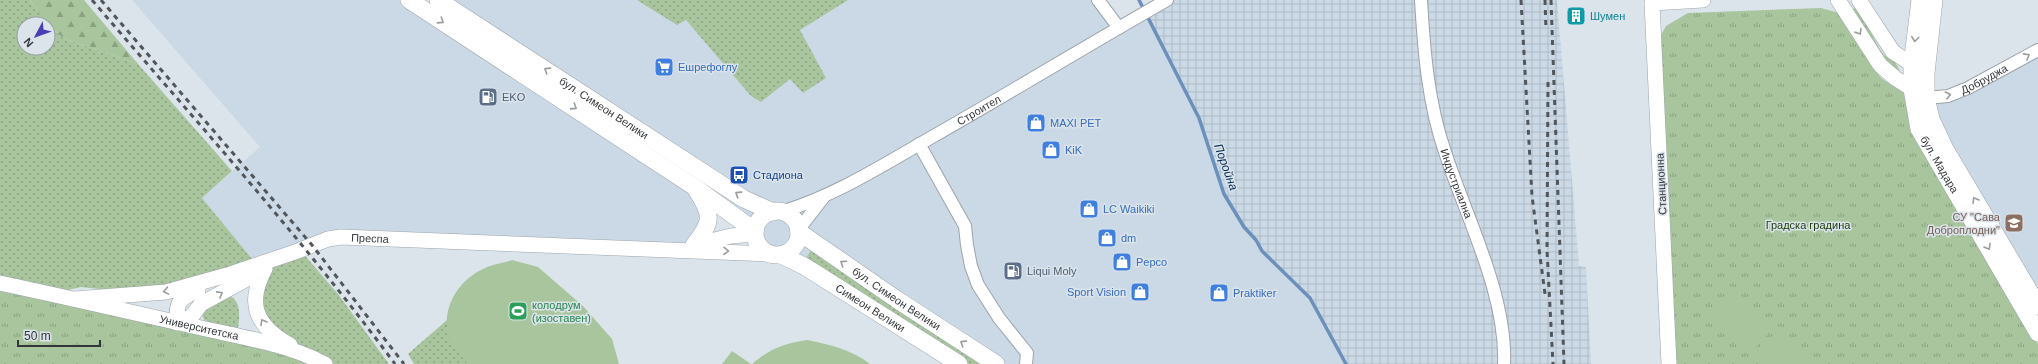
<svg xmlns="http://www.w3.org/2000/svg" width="2038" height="364" font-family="Arial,sans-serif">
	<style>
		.built { fill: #cad9e5 }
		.industrial { fill: url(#industrial-grid) }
		.grass { fill: url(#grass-dots) }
		.forest { fill: url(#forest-firs) }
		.park { fill: url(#park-tufts) }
		.pitch { fill: #a9c59d }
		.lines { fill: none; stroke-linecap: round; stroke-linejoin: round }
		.stream { stroke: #6b90bb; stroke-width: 3.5 }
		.minor-casing { stroke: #9ca4ab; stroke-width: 14 }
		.tertiary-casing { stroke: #9ca4ab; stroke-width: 16 }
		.secondary-casing { stroke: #9ca4ab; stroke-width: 18 }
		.minor { stroke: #fff; stroke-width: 12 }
		.tertiary { stroke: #fff; stroke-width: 15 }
		.secondary { stroke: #fff; stroke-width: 17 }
		.rail { stroke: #52565a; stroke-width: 3; stroke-dasharray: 5 5; stroke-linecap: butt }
		.oneway { stroke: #9a9b9c }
		.labels { text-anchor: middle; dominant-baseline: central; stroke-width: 3; stroke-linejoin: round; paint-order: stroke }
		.culture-label { font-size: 11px; fill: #0d838f; stroke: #dbe4eb; text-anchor: start }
		.shop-label { font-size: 11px; fill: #366cbe; stroke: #dbe4eb; text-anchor: start }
		.street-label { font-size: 11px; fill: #34373a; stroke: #dbe4eb }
		.service-label { font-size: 11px; fill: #4e5e75; stroke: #dbe4eb; text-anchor: start }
		.transit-label { font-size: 11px; fill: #164399; stroke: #dbe4eb; text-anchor: start }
		.education-label { font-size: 11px; fill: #785e54; stroke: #dbe4eb; text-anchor: end }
		.park-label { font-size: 11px; fill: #193906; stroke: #dbe4eb }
		.leisure-label { font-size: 11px; fill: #27864d; stroke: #dbe4eb; text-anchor: start }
		.water-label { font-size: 12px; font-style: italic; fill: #012a52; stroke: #dbe4eb }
	</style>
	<defs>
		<pattern id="industrial-grid" width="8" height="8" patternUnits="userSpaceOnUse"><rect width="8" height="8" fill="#cad9e5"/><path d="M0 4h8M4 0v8" fill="none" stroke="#aebbc5"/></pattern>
		<pattern id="grass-dots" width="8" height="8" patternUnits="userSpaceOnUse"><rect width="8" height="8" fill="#a9c59d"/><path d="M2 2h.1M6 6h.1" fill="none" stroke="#8aa181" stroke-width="1.8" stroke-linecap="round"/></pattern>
		<pattern id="forest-firs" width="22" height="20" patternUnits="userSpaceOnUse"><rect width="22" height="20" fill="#a9c59d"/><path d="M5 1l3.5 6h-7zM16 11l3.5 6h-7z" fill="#8aa181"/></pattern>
		<pattern id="park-tufts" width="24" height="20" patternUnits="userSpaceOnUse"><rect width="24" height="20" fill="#a9c59d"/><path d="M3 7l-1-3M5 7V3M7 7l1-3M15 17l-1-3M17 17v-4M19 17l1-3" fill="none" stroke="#8aa181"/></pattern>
	</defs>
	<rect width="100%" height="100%" fill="#dbe4eb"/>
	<path class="built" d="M132,0H409L522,73L438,0H1098L1119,28L1146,12L1199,118L1224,194L1244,227L1256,240L1262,251L1310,298L1346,364H959L759,246L749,227L705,205L694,245L341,237L257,265L202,198L260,147Z
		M2038,49V306L1926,98L1948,96Z"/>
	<path class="industrial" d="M1167,0H1557L1579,266L1586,267L1591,364H1346L1310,298L1262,251L1256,240L1244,227L1224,194L1199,118L1146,12Z"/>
	<path class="grass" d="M0,0H30L42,18L48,24H24V48H48V24L63,38L138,64L232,171L202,198L257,265L300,250L338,294L389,364H325L267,329L257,265L146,294L81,287L50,294L0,283Z
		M637,0H848L800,30L826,78L803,93L790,79L761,102L751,96L686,20L677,25Z
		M1854,8L1860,12L1879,48L1884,55L1895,62L1900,71C1874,62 1868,29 1853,10Z
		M811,250L986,364H968L806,258Z
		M229,295C241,301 240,316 238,328L232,332C217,328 203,327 201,310Z
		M447,320L452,343L468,364H414L408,354Z"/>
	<path class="forest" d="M30,0H84L138,64L63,38L42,18Z"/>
	<path class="park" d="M1821,8L1839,13L1881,78L1904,93L1910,126L2038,344V364H1675L1661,35L1666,26L1688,13Z
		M0,283L325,364H0Z"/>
	<path class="pitch" d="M512,260L538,267L583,306L612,339L619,364H468C463,357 455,350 451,342C438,312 457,280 485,268C493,264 503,263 512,260Z
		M1732,287L1775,326L1753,350L1710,311Z
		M1778,329L1817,364H1768L1756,354Z
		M807,340C830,345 851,349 870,364H752C771,348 783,344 807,340Z
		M732,351L751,364H722Z"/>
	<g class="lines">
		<path class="stream" d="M1139,0L1199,118L1224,194L1244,227L1256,240L1262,251L1310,298L1346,364"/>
		<defs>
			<g id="minor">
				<path d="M1098,0L1119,28"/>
				<path id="s1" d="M1421,0C1424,51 1428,103 1445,152C1466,217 1507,295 1504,364"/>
				<path id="s2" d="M1926,98L1948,96L1968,88L2038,50"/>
				<path d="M919,144L965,226L967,245L971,266L978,285L999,318L1027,353L1026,364"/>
				<path id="s3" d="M781,212C835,196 883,165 932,137C1011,92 1088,45 1167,0"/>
				<path d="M799,229L823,198"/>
			</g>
			<g id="tertiary">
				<path d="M1838,0L1880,65L1895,78L1920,94"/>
				<path d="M1859,0L1893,52L1921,70"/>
				<path d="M694,245L731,236L755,234"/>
				<path d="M265,269C246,304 256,326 290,345"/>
				<path id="s4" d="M0,283C66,297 131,312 197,327C239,337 286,343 325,364"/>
				<path d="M198,290C179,299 176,301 177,323L192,316L201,304L263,270"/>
				<path id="s5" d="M75,299L166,292L227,275L295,252L328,239L341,237L769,254"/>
				<path d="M1669,364L1652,3L1703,0"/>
			</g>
			<g id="secondary">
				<path d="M409,0L693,186L755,231"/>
				<path id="s6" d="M438,0L744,199L773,212"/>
				<path id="s7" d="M1920,0L1912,65V89L1919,129L2038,333"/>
				<path d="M1934,0L1926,73V98L1931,119L1945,149L2038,306"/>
				<circle cx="777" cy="233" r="22"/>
				<path id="s8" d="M799,232L896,299L996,364"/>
				<path d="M694,245C712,222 713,216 697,191"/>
				<path id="s9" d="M781,255L804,266L959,364"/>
			</g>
		</defs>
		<use href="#minor" class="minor-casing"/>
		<use href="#tertiary" class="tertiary-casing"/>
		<use href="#secondary" class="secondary-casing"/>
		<use href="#minor" class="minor"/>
		<use href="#tertiary" class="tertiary"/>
		<use href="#secondary" class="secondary"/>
		<path class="rail" d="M92,0C195,120 301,237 395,364
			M101,0L312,245L404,364
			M1521,0L1532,196L1545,294
			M1545,0L1546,30
			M1551,0L1564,364
			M1548,82L1547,250L1553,364"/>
	</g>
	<defs><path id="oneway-chevron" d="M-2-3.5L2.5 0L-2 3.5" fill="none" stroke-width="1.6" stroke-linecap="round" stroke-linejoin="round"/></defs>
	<g class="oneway">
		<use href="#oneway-chevron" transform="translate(441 21) rotate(33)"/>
		<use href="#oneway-chevron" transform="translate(1859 32) rotate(58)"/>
		<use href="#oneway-chevron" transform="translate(1915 39) rotate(97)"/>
		<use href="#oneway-chevron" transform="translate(2027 56) rotate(-29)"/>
		<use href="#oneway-chevron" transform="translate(547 70) rotate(-147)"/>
		<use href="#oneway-chevron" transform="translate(1948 95) rotate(-13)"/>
		<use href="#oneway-chevron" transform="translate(574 107) rotate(33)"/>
		<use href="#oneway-chevron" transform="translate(738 194) rotate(-147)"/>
		<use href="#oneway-chevron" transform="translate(1975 200) rotate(-121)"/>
		<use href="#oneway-chevron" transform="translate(1988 247) rotate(60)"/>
		<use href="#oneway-chevron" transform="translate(726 251) rotate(1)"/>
		<use href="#oneway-chevron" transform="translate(843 263) rotate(-146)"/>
		<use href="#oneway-chevron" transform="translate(166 291) rotate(170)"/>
		<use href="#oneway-chevron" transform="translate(220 294) rotate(-29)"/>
		<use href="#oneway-chevron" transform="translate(263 322) rotate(-121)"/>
		<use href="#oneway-chevron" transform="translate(963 343) rotate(-147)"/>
	</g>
	<defs>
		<symbol id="building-square" viewBox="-11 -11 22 22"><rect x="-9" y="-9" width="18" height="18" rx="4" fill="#0f9aa8" stroke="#dbe4eb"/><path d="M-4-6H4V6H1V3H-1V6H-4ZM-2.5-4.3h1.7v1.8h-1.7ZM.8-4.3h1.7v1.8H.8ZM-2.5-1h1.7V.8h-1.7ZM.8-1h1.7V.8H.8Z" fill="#fff"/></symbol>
		<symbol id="supermarket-square" viewBox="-11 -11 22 22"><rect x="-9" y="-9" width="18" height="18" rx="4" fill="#3f7fe0" stroke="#dbe4eb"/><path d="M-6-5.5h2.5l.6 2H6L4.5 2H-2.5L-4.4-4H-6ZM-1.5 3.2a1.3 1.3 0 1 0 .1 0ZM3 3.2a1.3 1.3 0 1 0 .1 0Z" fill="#fff"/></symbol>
		<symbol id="fuel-square" viewBox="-11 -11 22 22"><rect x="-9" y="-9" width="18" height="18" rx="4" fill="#5c6f8a" stroke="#dbe4eb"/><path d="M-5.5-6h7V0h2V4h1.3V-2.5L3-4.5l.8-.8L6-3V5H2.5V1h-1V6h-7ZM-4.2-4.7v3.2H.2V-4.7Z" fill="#fff"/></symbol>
		<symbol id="shop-square" viewBox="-11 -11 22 22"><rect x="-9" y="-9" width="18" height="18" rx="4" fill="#3f7fe0" stroke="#dbe4eb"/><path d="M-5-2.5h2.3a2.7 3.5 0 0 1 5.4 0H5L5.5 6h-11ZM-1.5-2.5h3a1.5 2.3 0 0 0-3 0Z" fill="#fff"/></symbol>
		<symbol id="bus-square" viewBox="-11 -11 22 22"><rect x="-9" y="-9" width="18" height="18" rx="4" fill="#1a4fb4" stroke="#dbe4eb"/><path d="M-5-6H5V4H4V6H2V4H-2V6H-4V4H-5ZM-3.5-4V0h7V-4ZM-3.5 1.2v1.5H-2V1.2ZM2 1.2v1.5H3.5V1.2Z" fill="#fff"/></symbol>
		<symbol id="school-square" viewBox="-11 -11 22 22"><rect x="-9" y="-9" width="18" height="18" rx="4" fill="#8d6e63" stroke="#dbe4eb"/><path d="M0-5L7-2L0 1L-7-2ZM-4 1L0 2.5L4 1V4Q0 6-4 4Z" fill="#fff"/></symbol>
		<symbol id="stadium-square" viewBox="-11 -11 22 22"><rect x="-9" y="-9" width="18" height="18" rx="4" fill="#2e9e5b" stroke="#dbe4eb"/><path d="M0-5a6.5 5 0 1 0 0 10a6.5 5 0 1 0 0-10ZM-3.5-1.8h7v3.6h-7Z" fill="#fff"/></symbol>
	</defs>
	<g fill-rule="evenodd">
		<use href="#building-square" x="1565" y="5" width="22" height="22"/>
		<use href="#supermarket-square" x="653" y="56" width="22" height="22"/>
		<use href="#fuel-square" x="477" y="86" width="22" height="22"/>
		<use href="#shop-square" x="1025" y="112" width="22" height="22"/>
		<use href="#shop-square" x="1040" y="139" width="22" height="22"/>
		<use href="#bus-square" x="728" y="164" width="22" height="22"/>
		<use href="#shop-square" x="1078" y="198" width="22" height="22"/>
		<use href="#school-square" x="2003" y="212" width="22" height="22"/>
		<use href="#shop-square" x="1096" y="227" width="22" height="22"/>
		<use href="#shop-square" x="1111" y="251" width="22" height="22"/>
		<use href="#fuel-square" x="1002" y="260" width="22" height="22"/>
		<use href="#shop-square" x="1129" y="281" width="22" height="22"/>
		<use href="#shop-square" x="1208" y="282" width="22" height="22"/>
		<use href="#stadium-square" x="507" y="300" width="22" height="22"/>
	</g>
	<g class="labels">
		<g class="culture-label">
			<text x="1590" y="16">Шумен</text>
		</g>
		<g class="shop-label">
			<text x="678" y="67">Ешрефоглу</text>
			<text x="1050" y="123">MAXI PET</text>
			<text x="1065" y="150">KiK</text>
			<text x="1103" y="209">LC Waikiki</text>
			<text x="1121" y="238">dm</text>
			<text x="1136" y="262">Pepco</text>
			<text x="1126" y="292" text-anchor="end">Sport Vision</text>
			<text x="1233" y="293">Praktiker</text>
		</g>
		<g class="street-label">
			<text stroke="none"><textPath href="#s2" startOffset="62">Добруджа</textPath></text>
			<text stroke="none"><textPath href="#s6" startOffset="198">бул. Симеон Велики</textPath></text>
			<text stroke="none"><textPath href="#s3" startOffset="223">Строител</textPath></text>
			<text stroke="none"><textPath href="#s7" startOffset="171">бул. Мадара</textPath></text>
			<text stroke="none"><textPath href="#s1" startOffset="188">Индустриална</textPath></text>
			<text transform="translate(1661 184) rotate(-93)">Станционна</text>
			<text stroke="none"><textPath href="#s5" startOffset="304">Преспа</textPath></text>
			<text stroke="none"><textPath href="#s8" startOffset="118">бул. Симеон Велики</textPath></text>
			<text stroke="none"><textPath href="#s9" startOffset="104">Симеон Велики</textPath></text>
			<text stroke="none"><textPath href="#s4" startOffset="204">Университетска</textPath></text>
		</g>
		<g class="service-label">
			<text x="502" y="97">EKO</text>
			<text x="1027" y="271">Liqui Moly</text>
		</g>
		<g class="transit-label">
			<text x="753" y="175">Стадиона</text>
		</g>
		<g class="education-label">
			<text x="2000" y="217">СУ "Сава<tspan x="2000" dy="13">Доброплодни"</tspan></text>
		</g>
		<g class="park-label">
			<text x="1808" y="225">Градска градина</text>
		</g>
		<g class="leisure-label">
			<text x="532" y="305">колодрум<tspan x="532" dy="13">(изоставен)</tspan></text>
		</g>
		<g class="water-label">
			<text transform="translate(1226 167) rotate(70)">Поройна</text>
		</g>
	</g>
	<g transform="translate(36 36) rotate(229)"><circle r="19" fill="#dbe4eb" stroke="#989fa4"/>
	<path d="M0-3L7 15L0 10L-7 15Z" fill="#4b3db4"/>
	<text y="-6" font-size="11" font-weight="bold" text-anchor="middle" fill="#34373a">N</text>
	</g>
	<path d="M18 340v6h82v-6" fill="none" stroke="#34373a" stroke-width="2"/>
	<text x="24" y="340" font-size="12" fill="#34373a" stroke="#dbe4eb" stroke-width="3" paint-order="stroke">50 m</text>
</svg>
